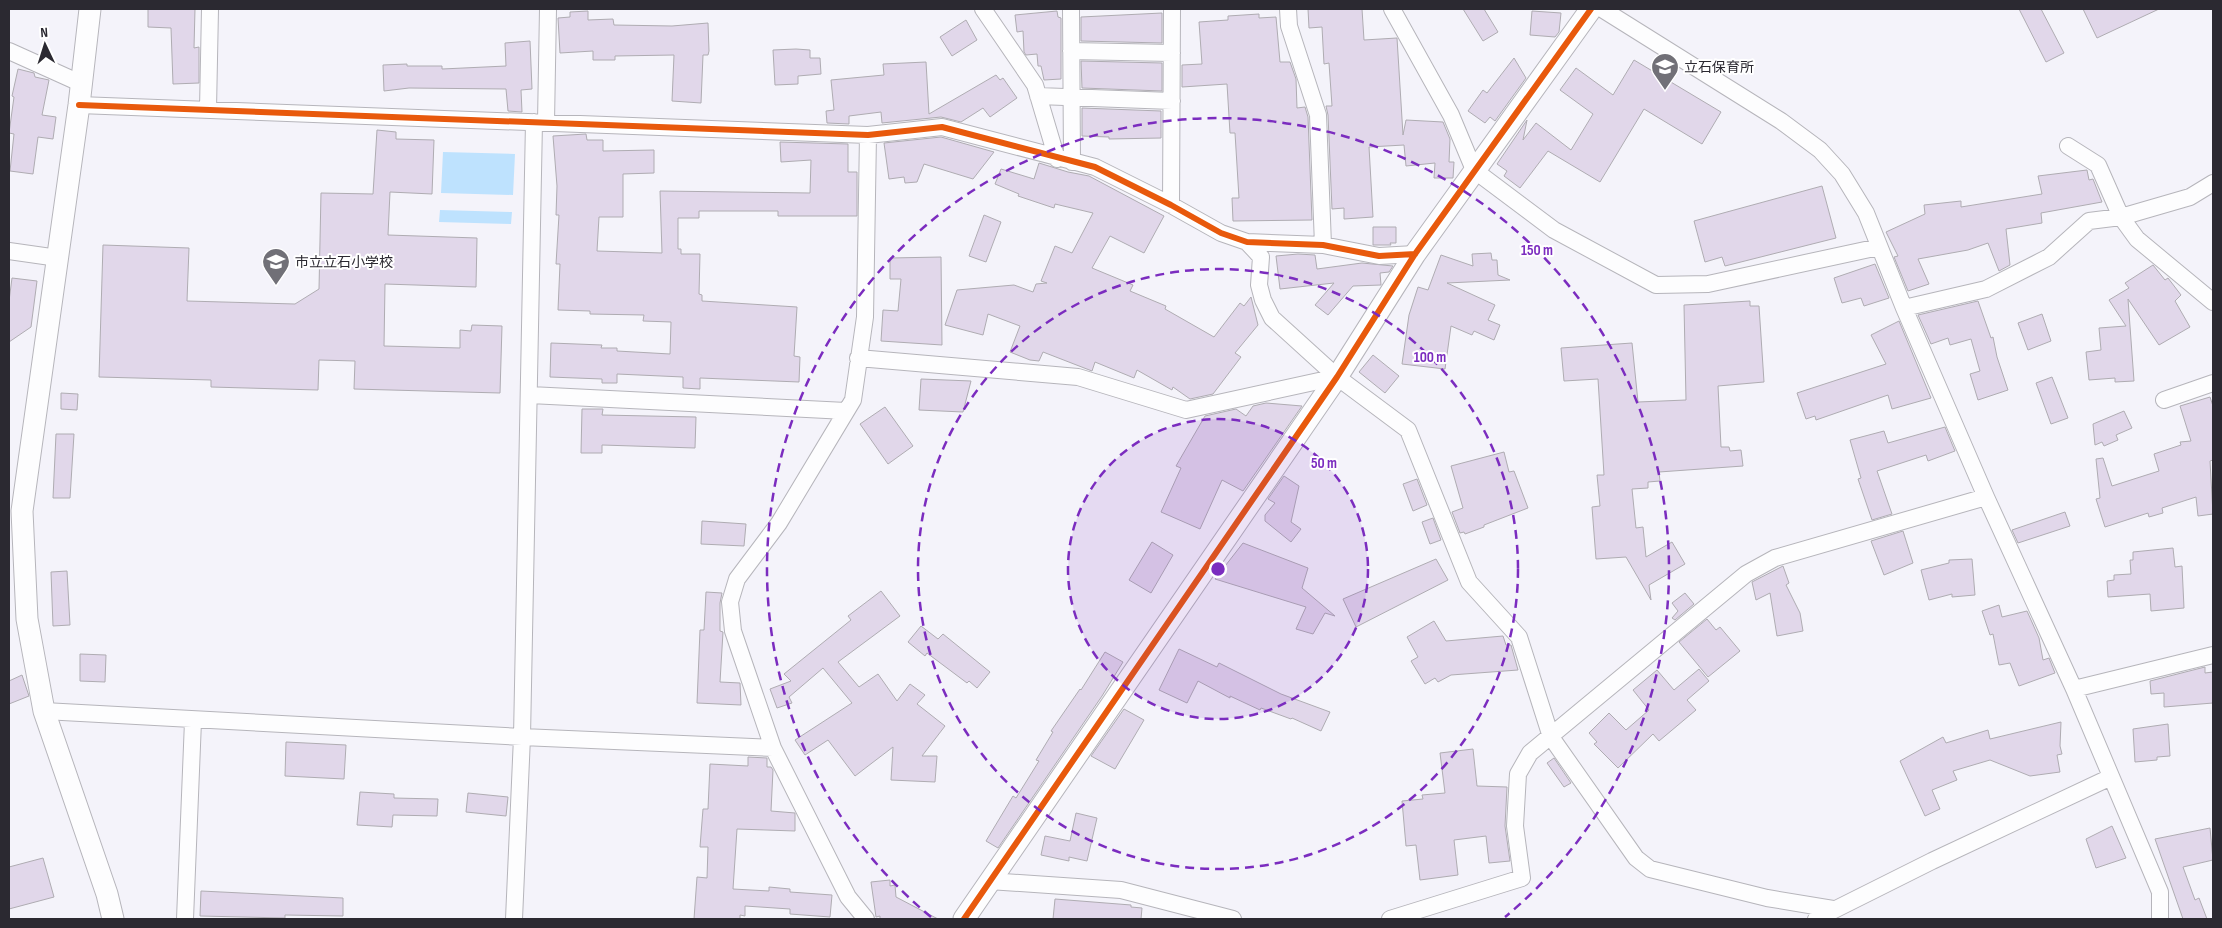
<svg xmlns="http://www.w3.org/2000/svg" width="2222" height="928" font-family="'Sofia Sans Condensed','Noto Sans JP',sans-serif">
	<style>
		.water { fill: #bee2fe }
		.building { fill: #e1d7ea; stroke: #afacb2 }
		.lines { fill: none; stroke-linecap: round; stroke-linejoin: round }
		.minor-casing { stroke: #b6b5bb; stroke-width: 18 }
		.tertiary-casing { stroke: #b6b5bb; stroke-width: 23 }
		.minor { stroke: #fdfdfe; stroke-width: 16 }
		.tertiary { stroke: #fdfdfe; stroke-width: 21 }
		.cycleway-casing { stroke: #fff; stroke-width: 9 }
		.cycleway { stroke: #e8590c; stroke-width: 6 }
		.ring { fill: none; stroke: #7b2cbf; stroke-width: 2.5; stroke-dasharray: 9 6 }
		.labels { text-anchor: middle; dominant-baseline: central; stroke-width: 4; stroke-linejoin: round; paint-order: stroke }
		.poi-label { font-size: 14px; fill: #2b2931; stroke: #fff; text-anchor: start }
		.centre { fill: #7b2cbf; stroke: #fff; stroke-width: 2.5 }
		.ring-label { font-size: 15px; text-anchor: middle; font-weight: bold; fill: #7b2cbf; stroke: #fff; stroke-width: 4; stroke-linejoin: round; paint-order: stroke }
	</style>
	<rect width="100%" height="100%" fill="#f4f3fa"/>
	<path class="water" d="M443,152L515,154L513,195L441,193Z
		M440,210L512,212L511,224L439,222Z"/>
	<path class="building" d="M148,9H195L194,48L199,47V83L173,84L171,28L148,27Z
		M1308,9H1362L1364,40L1397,38L1403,135L1406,120L1443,122L1450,139L1449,162H1454L1453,178H1434L1435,163L1406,166L1404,145L1369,147L1373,217L1344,219V208L1332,209L1328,115L1326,106H1332L1329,63L1324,64L1322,27L1309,28Z
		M1463,9H1484L1498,32L1483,41Z
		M2019,9H2041L2064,53L2046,62Z
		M2083,9H2159L2097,38Z
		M588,11V20L613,19L614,25L672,26L708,23L709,51L708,55H703L701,103L672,101L674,55L615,56V60H593V51L560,53L558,18L570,17V12Z
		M1057,11L1058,17L1061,18V79L1044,80L1041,66H1038L1037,54L1026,55L1024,52L1023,31L1017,32L1015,15Z
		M1532,11L1561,13L1559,32L1555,37L1530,35Z
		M1162,13V43L1081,41V17Z
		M1259,14V18L1276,17L1280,62H1290L1296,79L1297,108L1305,107L1308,117L1312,220L1233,221L1232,198H1239L1235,133H1230L1227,84L1182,87V65L1202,64L1199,22L1228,20V16Z
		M966,20L977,40L952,56L940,37Z
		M530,41L532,89L521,90L522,112L508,111L506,89L409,88L384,91L383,65L407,64V66H442V69L506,66L505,43Z
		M796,49L810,50V58H820L821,74L798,76V84L775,85L773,50Z
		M1514,58L1526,78L1495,121L1490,117L1485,123L1468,111L1483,90L1487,93Z
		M1634,60L1721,112L1702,144L1644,109L1600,182L1548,151L1520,188L1504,176L1507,171L1497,164L1527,120L1523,140L1536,123L1571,150L1593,114L1560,90L1576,68L1613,95Z
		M1081,61L1162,63V91L1082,88Z
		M926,62L929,114L996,75L1000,80L1003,78L1017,98L990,117L983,108L961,122L941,117L882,123L881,112L849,116V124L827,123L826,111L834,110L831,80L884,75L883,64Z
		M18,69L34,73L35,77L49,80L42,115L56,117L53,139L38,137L33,174L10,171L14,134L9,133L14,97L12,96Z
		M1082,108L1161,111V138L1109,139V137L1082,136Z
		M377,130L396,132V139L434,140L432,194L390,192L388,235L477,238L476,287L385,284L384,346L460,348V330L471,331L472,325L502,326L500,393L354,389L355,361L319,360L318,390L211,387V380L99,377L103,245L189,248L187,301L295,304L319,289L321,193L373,194Z
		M586,134L587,140H603V151L654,150V173L623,174V217H599L597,251L662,253L660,191L810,193L811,160L781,162L780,142L848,144V172H857V216H778V211H699V218H678V249H681V254H700L699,294L702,295V301L797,307L794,356L800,357L799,382L700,378V389L683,388V377L617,374V383H602V379L550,377L551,343L602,345L601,348H617V351L670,354L671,322L643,321L644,315L590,314V311L558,310L560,264H556L559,215H556L557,186L553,136Z
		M941,137L994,152L973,179L924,164L917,182L905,183L904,177L889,179L884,143Z
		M1039,163L1068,172L1089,176L1164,216L1144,253L1110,236L1092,268L1133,285L1130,291L1166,306L1165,309L1214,337L1240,303L1244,306L1251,297L1258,325L1235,353L1241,357L1213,394L1190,399L1173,387L1172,390L1137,370L1134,378L1095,362L1092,371L1043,352L1039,361L1030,360L1010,352L1020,326L988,314L983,335L945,325L957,290L1014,285L1033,292L1036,284L1047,283L1041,281L1055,246L1072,253L1093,213L1055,204L1054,208L1018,196L1019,194L995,184L1001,169L1034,179Z
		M2087,170L2089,180L2093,179L2102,202L2041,213L2042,223L2006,229L2010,265L1999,271L1988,243L1968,250L1918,259L1929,284L1908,291L1894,257L1898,256L1886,232L1925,214L1924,205L1961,201V207L2042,194L2038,176Z
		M1822,186L1836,238L1725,266L1722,257L1705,262L1694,221Z
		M984,215L1001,222L986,262L969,256Z
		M1373,227H1396V243H1390L1391,245H1373Z
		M1491,253L1492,260H1497L1498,275L1510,280L1447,283L1495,305L1488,320L1500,325L1494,340L1474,331L1472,335L1451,326L1445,369L1402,364L1409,315L1418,287L1428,290L1441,255L1473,266L1472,254Z
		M1298,254L1315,255L1317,269L1362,263L1393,266L1389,272L1380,273L1381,285L1353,286L1328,315L1315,305L1334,283L1280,289L1276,256Z
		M941,257L942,345L881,341L883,310L898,311L901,279H890V258Z
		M1875,264L1889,298L1864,306L1861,298L1842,303L1834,278Z
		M2153,265L2165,280L2168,278L2181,295L2175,301L2190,327L2159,345L2128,299L2134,381L2115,382V378L2089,380L2086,352L2101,350L2099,328L2126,326L2109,300L2129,288L2125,283Z
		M12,278L37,281L31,327L9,342V301Z
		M1750,301V306H1759L1764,382L1718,386L1721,447H1729L1730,451L1741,450L1743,466L1659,472L1660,481L1648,482V488L1632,489L1636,528L1643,527L1646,557L1672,542L1685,564L1649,585L1651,600L1626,557L1596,559L1592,507L1600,506L1597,475H1604L1598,379L1564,381L1561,348L1632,343L1638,402L1686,400L1684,305Z
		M1978,301L1991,338L1993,337L1997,357L2008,390L1978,400L1970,374L1980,371L1971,339L1950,345L1948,338L1931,344L1918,315Z
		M2042,314L2051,341L2028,350L2018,323Z
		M1899,321L1931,398L1892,409L1888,395L1816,420L1815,416L1806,419L1797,393L1886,364L1871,335Z
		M1373,355L1399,376L1385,393L1359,372Z
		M2052,377L2068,418L2051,424L2036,383Z
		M921,379L971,381L963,412L919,410Z
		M61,393L78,394L77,410L61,409Z
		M2210,397L2213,406V460L2210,461L2213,514L2198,516L2196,497L2162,508L2163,513L2149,517L2148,513L2105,527L2096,499L2100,498L2096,459L2103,458L2112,486L2159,471L2154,454L2181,445L2180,442L2191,441L2180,406Z
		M1266,403L1302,406L1243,491L1222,480L1200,529L1161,512L1181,468L1176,466L1205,416L1236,409L1246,416L1253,406Z
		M885,407L913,446L888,464L860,424Z
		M582,409H603L602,415L696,417L695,448L602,445V453H581Z
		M2124,411L2132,428L2116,435L2118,440L2104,446L2102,442L2095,445L2093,424Z
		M1945,427L1955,451L1928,461L1926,455L1877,471L1892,514L1872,520L1858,479L1861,478L1850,440L1884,431L1888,443Z
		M56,434H74L70,498H53Z
		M1504,452L1509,472L1514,471L1528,508L1484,525V527L1465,534L1464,532L1460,533L1452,512L1463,508L1451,466Z
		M1284,476L1299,486L1291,522L1301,529L1291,542L1265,521V515L1275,503L1268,499Z
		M1417,479L1427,505L1413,511L1403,484Z
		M2065,512L2070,526L2018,543L2012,530Z
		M1433,518L1441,540L1430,544L1422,522Z
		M702,521L746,524L744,546L701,544Z
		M1903,531L1913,563L1884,575L1871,541Z
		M1152,542L1173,555L1151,593L1129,580Z
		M1243,543L1308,568L1302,588L1335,616L1325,613L1313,634L1296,629L1306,607L1215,579Z
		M2173,548L2175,567L2182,566L2184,608L2151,611L2150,594L2108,597L2107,581L2114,580V575L2131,574L2130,560H2133V552Z
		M1436,559L1448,580L1356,627L1343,599Z
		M1972,559L1975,595L1952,597V594L1929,600L1921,570L1949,563V560Z
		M1783,566L1789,583L1786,585L1800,613L1803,631L1777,636L1770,593L1756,600L1752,582Z
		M67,571L70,625L53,626L51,572Z
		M881,591L900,616L838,662L859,687L878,674L897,701L910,684L925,695L917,704L945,726L922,756H937L935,782L891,780L893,747L855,776L828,740L805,755L795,740L852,703L823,668L789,697L792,703L777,708L770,689L791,681L784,674L851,620L848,616Z
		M706,592L722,593L720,603V631L723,632L720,682L740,683L741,705L697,703L700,630H704Z
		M1685,593L1694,604L1675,620L1672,618L1678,611L1672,603Z
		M1999,605L2002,617L2027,611L2039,638L2043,660L2049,658L2055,673L2019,686L2010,663L1999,665L1993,634L1990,635L1982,611Z
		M1707,619L1716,630L1720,627L1740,651L1708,677L1679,642Z
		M1434,621L1446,641L1503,636L1506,645H1511L1518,670L1451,675L1438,682L1435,678L1425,684L1411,661L1418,657L1407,637Z
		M921,626L938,639L943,634L990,672L977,688L969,681L967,683L927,653L925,656L908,642Z
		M1179,649L1217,667L1219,663L1281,694L1330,712L1321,731L1292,718L1291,719L1261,708L1260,710L1230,696V698L1198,681L1187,703L1159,690Z
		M1105,652L1123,662L1102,696L998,848L986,841L1013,796L1016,798L1039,761L1036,760L1053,732L1051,731L1080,689L1081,690Z
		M80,654L106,655L105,682L80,681Z
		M2205,667V673L2213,672V703L2164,707V693L2151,694L2150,681Z
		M1699,669L1709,681L1687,700L1696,710L1659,741L1653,734L1618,768L1594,744L1597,742L1589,733L1609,713L1626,730L1649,710L1633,690L1657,670L1674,690Z
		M22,675L29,696L9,704V681Z
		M1124,709L1144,720L1115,769L1091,756Z
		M2061,722L2060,746L2062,754L2057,755L2060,772L2030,776L1990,760L1953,771L1957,780L1932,790L1940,809L1925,816L1900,761L1943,737L1946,743L1988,730L1990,739Z
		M2168,724L2170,756L2157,757V760L2135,762L2133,729Z
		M286,742L346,745L344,779L285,776Z
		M1473,749L1477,786L1507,787L1505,826L1510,861L1489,863L1486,836L1454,840L1458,875L1420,880L1416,845L1406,846L1402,801L1423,799L1422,795L1445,793L1440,753Z
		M748,757L767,758V767H771L773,770L771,811L795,813V831L737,829L733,889L769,891V887L790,889V892L832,895L830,917L790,914V909L745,906V916L740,915V919H694L697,877L707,878L708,847H700L703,809H708L710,764L748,766Z
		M1554,758L1571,783L1564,787L1547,763Z
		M360,792L394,794V798L438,799L437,816L393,815L392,827L357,825Z
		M468,793L508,797L506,816L466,812Z
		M1076,813L1097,818L1087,861L1069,857V861L1041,855L1045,836L1070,841Z
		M2112,826L2126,858L2096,868L2086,839Z
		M2210,828L2213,860L2183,867L2195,900L2199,898L2207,919H2183L2155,839Z
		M43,858L54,897L9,909V867Z
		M890,880V886L895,885L896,897L938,919H880V916L876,917L871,882Z
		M201,891L343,898V916L285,915V918L200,916Z
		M1055,899L1131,905V907L1142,908L1141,919H1053Z"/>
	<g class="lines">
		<defs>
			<path id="minor" d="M983,9L1035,85L1057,159
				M1071,9L1072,162
				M1288,9L1289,26L1318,115L1323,245
				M1392,9L1451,115L1474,170L1554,230L1656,285L1708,284L1879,247
				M1602,9L1781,121L1820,150L1842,174L1866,213L1904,308L1986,497L2074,689L2160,892V919
				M9,51L80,83
				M1071,51L1172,53
				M1038,96L1172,101
				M79,105L868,135L942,127L1095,167L1171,205L1221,233L1247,242L1323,245L1379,256L1415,254
				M208,109L210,9
				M546,122L548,9
				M2068,146L2098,165L2121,217L2137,239L2213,302
				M1171,205L1172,9
				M1247,242L1261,257L1259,285L1263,300L1272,318L1337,377L1408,430L1469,582L1519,637L1551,737L1636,858L1650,869L1767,898L1833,909
				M9,251L58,258
				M1904,308L1986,289L2049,257L2089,221L2121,217L2190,197L2213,183
				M858,358L1078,377L1186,410L1337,377
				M530,395L846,411
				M2164,400L2213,383
				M2074,689L2213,655
				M44,711L522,737L773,748
				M989,881L1121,890L1233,919
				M185,919L193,721
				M514,919L522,737L534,122
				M866,919L848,897L773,748L733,631L730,602L737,579L779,523L853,400L865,317L868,135
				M1390,919L1522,878L1515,826L1518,774L1530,753L1746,574L1775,558L1986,497
				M1816,919L1932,861L2111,777"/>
			<path id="tertiary" d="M90,9L79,105L22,511L27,619L44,711L107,894L113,919
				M964,919L1337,377L1415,254L1591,9"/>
		</defs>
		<use href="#minor" class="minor-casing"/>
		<use href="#tertiary" class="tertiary-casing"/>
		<use href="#minor" class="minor"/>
		<use href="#tertiary" class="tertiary"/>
		<defs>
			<path id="cycleway" d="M79,105L868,135L942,127L1095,167L1171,205L1221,233L1247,242L1323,245L1379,256L1415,254
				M964,919L1337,377L1415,254L1591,9"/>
		</defs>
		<use href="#cycleway" class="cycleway-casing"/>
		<use href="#cycleway" class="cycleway"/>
	</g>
	<circle cx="1218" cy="569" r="150" fill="#7b2cbf" fill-opacity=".12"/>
	<g class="ring">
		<circle cx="1218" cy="569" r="150"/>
		<circle cx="1218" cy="569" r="300"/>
		<path d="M931 917A451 451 0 1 1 1505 917"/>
	</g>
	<defs>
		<symbol id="school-pin" viewBox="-11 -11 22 30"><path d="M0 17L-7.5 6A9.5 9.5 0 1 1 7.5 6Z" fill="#717077" stroke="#fff"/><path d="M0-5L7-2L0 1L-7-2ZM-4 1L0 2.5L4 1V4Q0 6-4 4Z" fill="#fff"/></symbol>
	</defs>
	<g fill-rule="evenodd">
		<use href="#school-pin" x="1649" y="51" width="32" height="43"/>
		<use href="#school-pin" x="260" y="246" width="32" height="43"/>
	</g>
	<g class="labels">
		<g class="poi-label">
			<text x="1684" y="67">立石保育所</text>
			<text x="295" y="262">市立立石小学校</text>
		</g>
	</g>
	<circle cx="1218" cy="569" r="8" class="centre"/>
	<g class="ring-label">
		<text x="1537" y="255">150 m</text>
		<text x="1430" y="362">100 m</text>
		<text x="1324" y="468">50 m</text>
	</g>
	<rect width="2222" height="928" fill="none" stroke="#2b2931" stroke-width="20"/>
	<g transform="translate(45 45) rotate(356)" stroke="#ffffff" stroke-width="4" paint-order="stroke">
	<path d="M0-4L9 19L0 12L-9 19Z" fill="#2b2931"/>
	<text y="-8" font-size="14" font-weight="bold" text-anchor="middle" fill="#2b2931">N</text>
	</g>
</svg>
